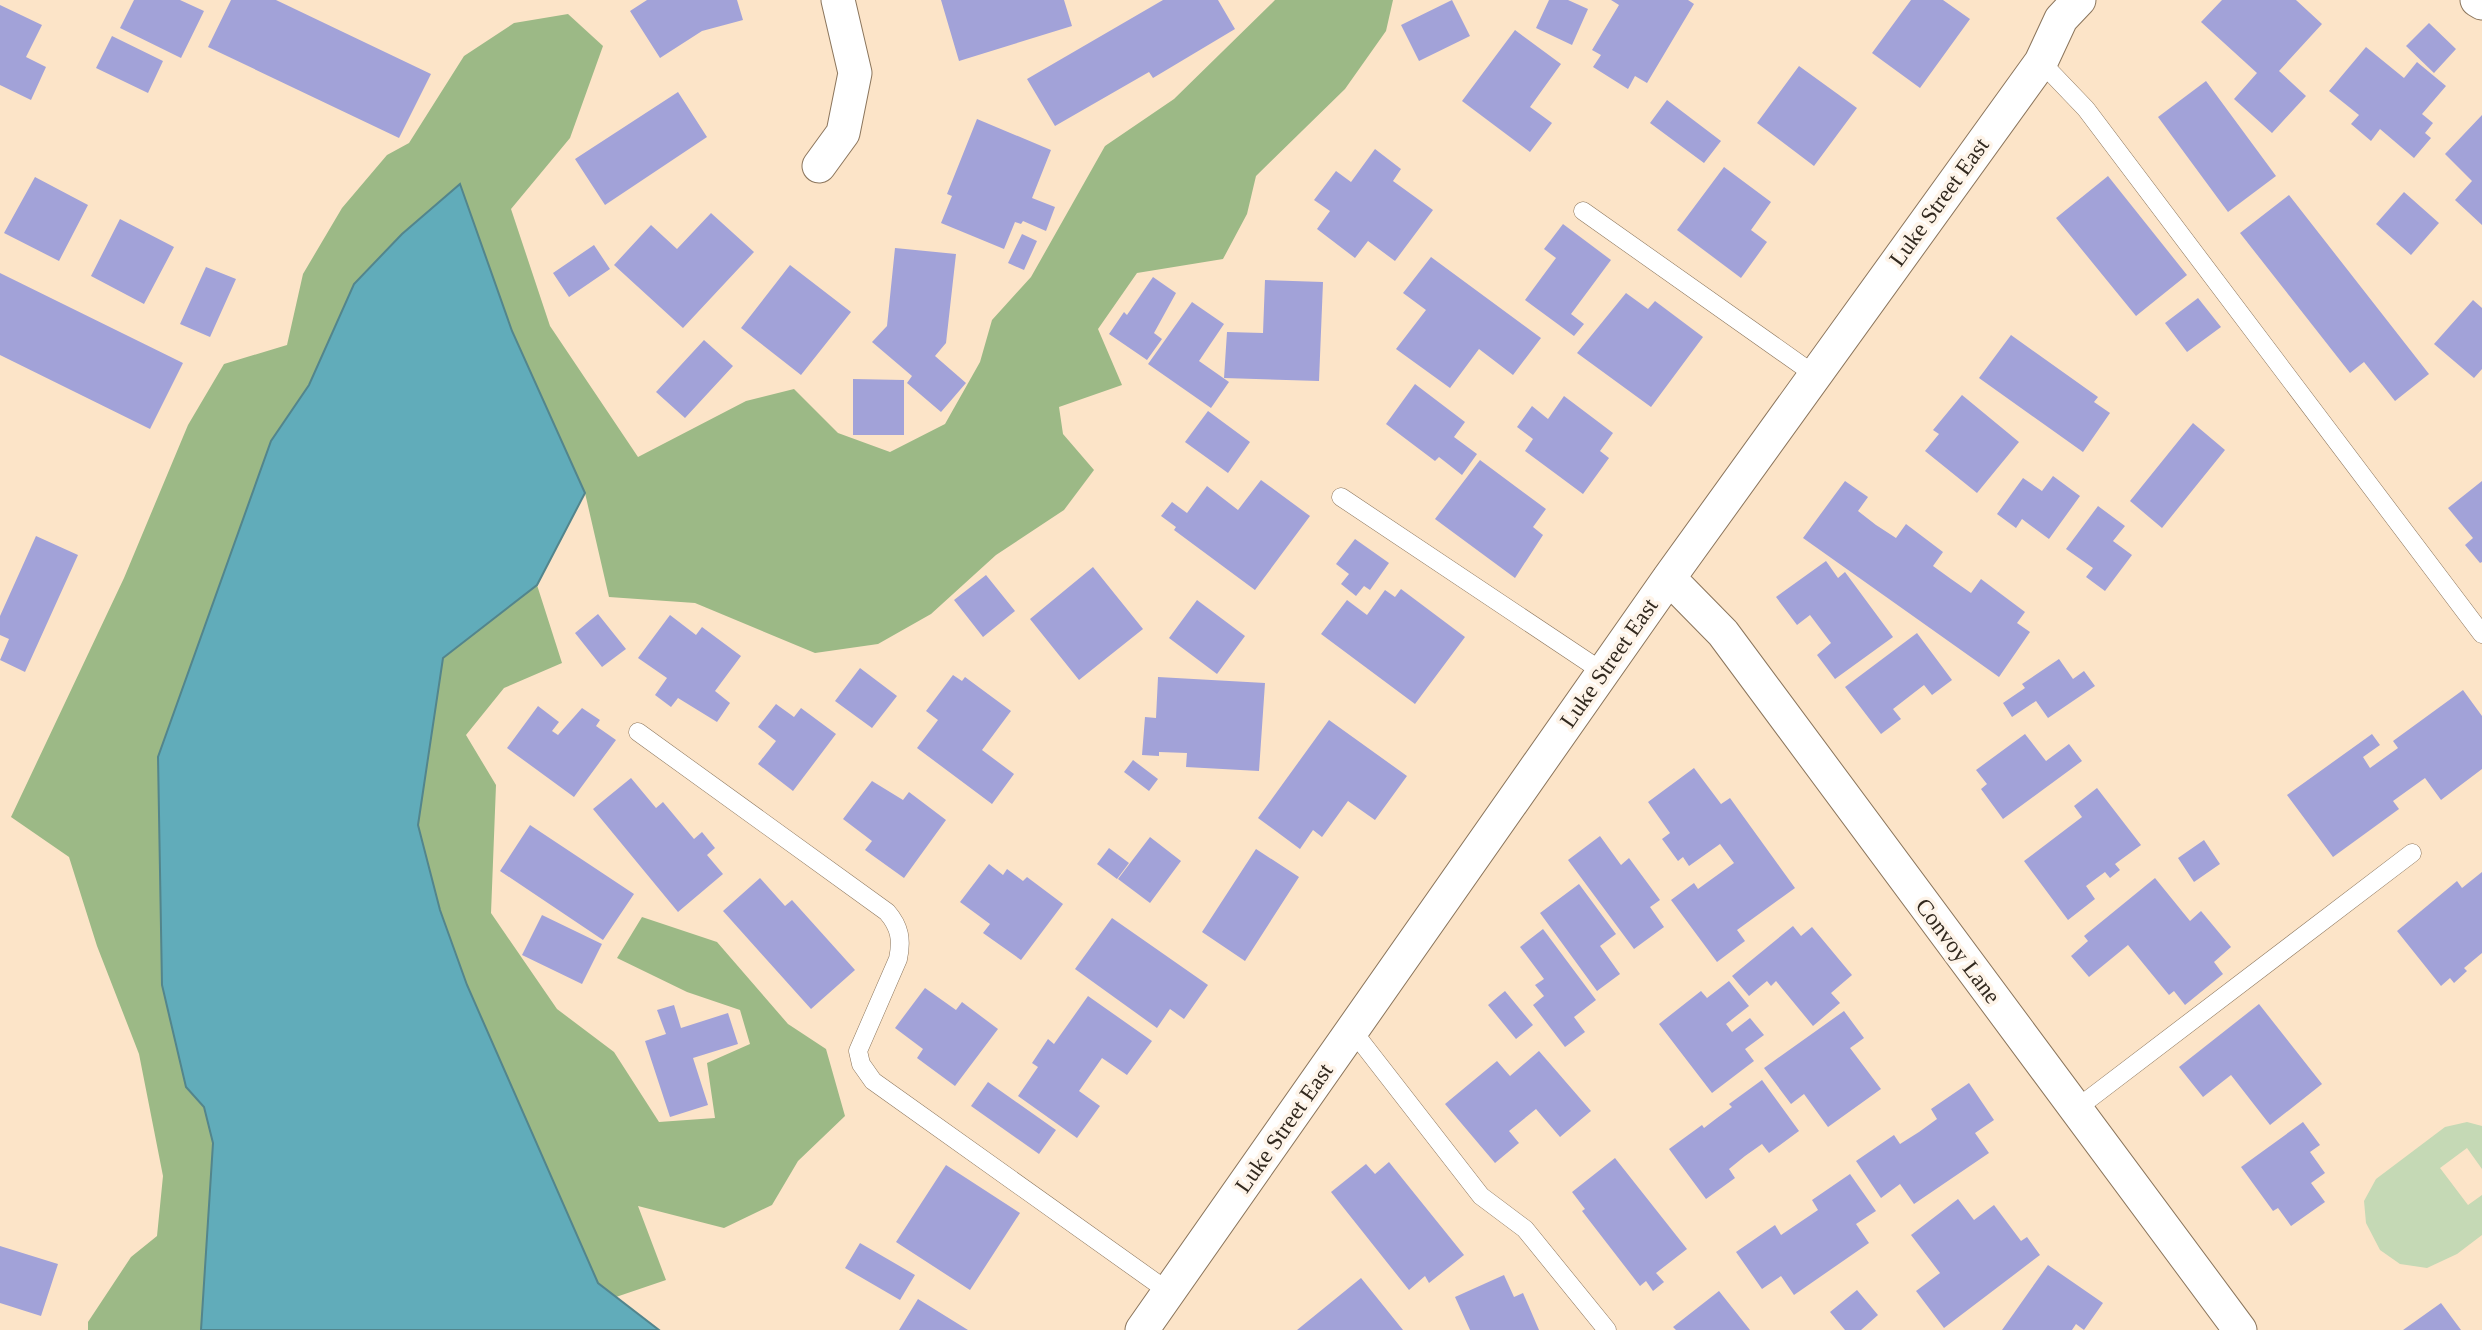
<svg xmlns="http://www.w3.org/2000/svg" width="2482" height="1330" font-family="Georgia,serif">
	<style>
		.green { fill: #c5d9b5 }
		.forest { fill: #9cb986 }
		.water { fill: #61acba; stroke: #53858c; stroke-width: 2 }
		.building { fill: #a2a2d8 }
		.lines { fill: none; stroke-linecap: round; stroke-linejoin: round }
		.lane-casing { stroke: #8b755c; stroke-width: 19 }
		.street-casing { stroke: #8b755c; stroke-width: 35 }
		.lane { stroke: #fff; stroke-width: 18 }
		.street { stroke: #fff; stroke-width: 33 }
		.labels { text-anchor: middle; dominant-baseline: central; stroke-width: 7; stroke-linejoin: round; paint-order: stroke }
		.street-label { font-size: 23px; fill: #32291f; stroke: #fef4e9 }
	</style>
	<rect width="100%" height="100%" fill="#fce4c8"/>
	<path class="green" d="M2467,1122L2482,1126V1169L2467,1148L2440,1168L2468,1205L2482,1195V1235L2457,1254L2427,1268L2400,1264L2380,1250L2366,1223L2364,1201L2376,1179L2445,1127Z"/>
	<path class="forest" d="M1275,0H1393L1386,31L1345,89L1256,176L1247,214L1223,259L1137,273L1098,329L1122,385L1059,407L1063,434L1094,470L1064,510L996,555L931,614L878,644L815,653L695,603L609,597L585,493L512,331L490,270L379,258L355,284L309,385L271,441L158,757L186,1087L204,1107L213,1143L201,1330H88V1322L131,1257L157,1236L163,1176L139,1054L97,946L69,857L11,817L124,578L188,425L224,364L287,345L303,274L342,208L387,155L409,143L464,56L514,23L568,14L603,46L570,138L511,209L550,326L638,457L746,401L794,389L838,433L890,452L945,424L980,362L992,320L1031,277L1105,146L1174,99Z
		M537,585L562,663L504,688L466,735L496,785L491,913L557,1009L614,1052L659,1122L715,1118L707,1063L750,1044L740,1010L687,992L617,958L642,917L717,942L788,1024L826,1049L845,1116L798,1161L772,1205L724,1228L638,1206L666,1280L616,1297L598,1283L467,985L440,910L417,825L443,658Z"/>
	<path class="water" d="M460,184L512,331L585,493L537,585L443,658L418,825L440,910L467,985L598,1283L659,1330H201L213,1143L204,1107L186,1087L162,985L158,757L271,441L309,385L354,284L402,234Z"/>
	<path class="building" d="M134,0H180L204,11L181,58L120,28Z
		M231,0H276L431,74L399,138L208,47Z
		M647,0H737L743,20L702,31L660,58L630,11Z
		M941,0H1064L1072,26L959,61Z
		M1163,0H1218L1235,29L1153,78L1149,72L1055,126L1027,79Z
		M1452,0L1470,36L1419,61L1401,25Z
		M1549,0H1568L1588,9L1572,45L1536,28Z
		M1611,0H1688L1694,4L1647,83L1635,76L1628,89L1593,67L1601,55L1592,50L1619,5Z
		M1911,0H1943L1970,19L1920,88L1872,53Z
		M2222,0H2296L2322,24L2279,71L2306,96L2272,133L2234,99L2257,73L2201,22Z
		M0,5L42,25L26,57L46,67L31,100L0,85Z
		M2429,23L2456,49L2434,73L2406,46Z
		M1515,30L1561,64L1530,107L1552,123L1530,152L1462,101Z
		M112,36L163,61L148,93L96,68Z
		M2366,47L2404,78L2417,62L2446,86L2422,114L2433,123L2425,133L2431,138L2414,158L2380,129L2371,141L2351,124L2359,115L2329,91Z
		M1799,66L1857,108L1814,166L1757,123Z
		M2206,81L2276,176L2228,212L2158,117Z
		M678,92L707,137L605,205L575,159Z
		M1667,100L1721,141L1704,163L1650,123Z
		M2482,115V225L2455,200L2472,181L2445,154Z
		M977,119L1051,150L1032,198L1055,207L1046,231L1023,221L1021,224L1015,222L1004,249L941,223L952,196L947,194Z
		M1375,149L1401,169L1393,181L1433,210L1395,261L1368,241L1355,258L1317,229L1330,211L1314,200L1336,171L1351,182Z
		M1724,167L1771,202L1751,230L1767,242L1741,278L1677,230Z
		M2108,176L2187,275L2136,316L2056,218Z
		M35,177L88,205L59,261L4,233Z
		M2404,192L2439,223L2411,255L2376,224Z
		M2289,195L2429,374L2395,401L2364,362L2350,373L2240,233Z
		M711,213L754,252L683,328L614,265L651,225L677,249Z
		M120,219L174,247L144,304L91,276Z
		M1563,224L1611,260L1571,314L1584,324L1574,336L1525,300L1556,258L1544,249Z
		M1022,234L1037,241L1024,270L1008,263Z
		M594,245L610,269L569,297L553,273Z
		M895,248L956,254L946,343L935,356L966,383L941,412L907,383L912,376L872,342L887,326Z
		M1431,257L1541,338L1513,375L1479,349L1450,388L1396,349L1426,310L1403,293Z
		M790,265L851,312L801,375L741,328Z
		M206,267L236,279L210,337L180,324Z
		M0,273L183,363L150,429L0,355Z
		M1153,277L1176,293L1154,333L1162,339L1147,360L1109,334L1124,312L1127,315Z
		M1265,280L1323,282L1319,381L1224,378L1227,332L1263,333Z
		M1626,293L1648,309L1655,301L1703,337L1651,407L1577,353Z
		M2198,298L2221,327L2187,352L2165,323Z
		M2473,300L2482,308V369L2474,378L2434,344Z
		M1192,302L1224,324L1199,361L1229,382L1211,408L1148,364Z
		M2011,335L2098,397L2094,402L2110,413L2083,452L1979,378Z
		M704,340L733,366L685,418L656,392Z
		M853,379L904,380V435H853Z
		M1415,384L1465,422L1454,437L1477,454L1462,475L1439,457L1435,461L1386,424Z
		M1962,395L2019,442L1977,493L1925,451L1939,434L1933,430Z
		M1564,396L1613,433L1600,451L1609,458L1583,494L1525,451L1533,439L1517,427L1532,406L1548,419Z
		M1208,411L1250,442L1228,473L1185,442Z
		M2193,423L2225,450L2162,528L2130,501Z
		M1480,460L1546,509L1533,527L1543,535L1515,578L1435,519Z
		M2053,476L2080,496L2049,539L2022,519L2016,528L1997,514L2023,478L2042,491Z
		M1261,480L1310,516L1255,590L1174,530L1176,527L1161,516L1172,502L1187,513L1207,486L1238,510Z
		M1845,481L1868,497L1858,511L1876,525L1896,538L1906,524L1943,552L1933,566L1951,579L1971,593L1981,579L2025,612L2017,623L2030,632L1999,677L1803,538Z
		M2482,481V562L2480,563L2465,545L2473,538L2448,508Z
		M2098,506L2125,526L2113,541L2132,555L2105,591L2086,577L2093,568L2066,549Z
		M36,536L78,555L25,672L0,660L9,639L0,635V616Z
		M1355,539L1389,563L1370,590L1364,586L1356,596L1341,584L1349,574L1336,564Z
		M1826,561L1838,578L1845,572L1893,637L1835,679L1817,655L1831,643L1810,615L1797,625L1776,597Z
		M1093,567L1143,629L1079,680L1030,619Z
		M986,575L1015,611L983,637L954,600Z
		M1401,589L1465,637L1415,704L1321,634L1347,600L1367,615L1385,590L1395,597Z
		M1197,600L1245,636L1217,674L1169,638Z
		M598,614L626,649L602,667L575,633Z
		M670,615L696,635L702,627L741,656L715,691L730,703L717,722L678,698L671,707L655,695L667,678L638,658Z
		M1917,633L1952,680L1932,695L1924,685L1893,709L1901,719L1881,734L1845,687Z
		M2059,659L2073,679L2084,671L2095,686L2048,718L2036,701L2012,717L2003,703L2025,688L2022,684Z
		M860,668L897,696L872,728L835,701Z
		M953,675L962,681L965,677L1011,711L982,750L1014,774L992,804L917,748L938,720L926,711Z
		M1158,677L1265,683L1259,771L1186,767L1187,753L1159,752V756L1142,755L1145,717L1156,718Z
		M2463,690L2482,716V769L2441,800L2425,778L2393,801L2399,809L2333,857L2287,795L2372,734L2380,745L2363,757L2370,768L2398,748L2393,741Z
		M776,704L794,717L801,708L836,734L793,791L758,764L776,741L758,727Z
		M538,706L559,722L552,731L558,735L582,708L600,720L596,726L616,740L574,797L507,748Z
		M1329,720L1407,776L1375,820L1348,801L1322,837L1313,830L1300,849L1258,818Z
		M2025,734L2046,761L2069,744L2082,761L2003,819L1981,789L1987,784L1976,770Z
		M1133,760L1158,779L1149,791L1124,772Z
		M1694,768L1721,804L1730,798L1795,888L1737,930L1745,941L1717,962L1671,900L1694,883L1698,889L1734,863L1720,844L1689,866L1683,857L1678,861L1662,839L1670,833L1648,802Z
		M631,778L656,808L663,802L694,839L702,832L715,848L707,855L723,874L678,912L593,809Z
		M872,781L903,800L909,792L946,820L904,878L865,850L872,841L843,819Z
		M2097,788L2141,845L2115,864L2120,870L2110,878L2105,872L2086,886L2095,899L2068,920L2024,861L2082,817L2074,806Z
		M530,825L634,894L603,940L500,871Z
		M1600,836L1621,865L1629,858L1660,900L1650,907L1664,927L1634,949L1568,860Z
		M1150,837L1181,861L1150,903L1118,879Z
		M2204,840L2220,864L2194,882L2178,858Z
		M1109,848L1129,863L1117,879L1097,864Z
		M1256,849L1299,877L1245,961L1202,932Z
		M989,864L1003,875L1007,869L1023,881L1027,877L1063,904L1021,960L983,933L990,924L960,902Z
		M2482,872V953L2464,968L2467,971L2454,983L2450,978L2441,986L2397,931L2457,881L2462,888Z
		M760,878L785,906L792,900L855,970L811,1009L723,911Z
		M2155,878L2190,921L2201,911L2231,947L2214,962L2223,974L2185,1005L2174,991L2169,995L2128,945L2089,977L2071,956L2088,941L2084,936Z
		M1579,884L1616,934L1600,946L1620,974L1597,991L1540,913Z
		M542,915L602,944L582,984L522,955Z
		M1112,918L1208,985L1184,1019L1170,1009L1157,1028L1075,969Z
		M1793,926L1801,936L1812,927L1852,975L1831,993L1840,1003L1813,1026L1776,981L1771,986L1767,981L1749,996L1732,976Z
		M1543,929L1596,1000L1574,1017L1585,1032L1565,1047L1533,1005L1544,996L1535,985L1544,979L1520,947Z
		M1729,981L1749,1006L1726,1024L1732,1032L1750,1018L1764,1035L1745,1049L1754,1061L1712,1093L1659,1024L1701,991L1707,998Z
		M925,988L956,1010L962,1002L998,1029L955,1086L917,1058L923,1049L895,1028Z
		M1505,991L1533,1025L1516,1039L1488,1005Z
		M1088,996L1152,1041L1127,1075L1102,1058L1079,1091L1100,1106L1077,1138L1018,1096L1038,1067L1032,1063L1048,1039L1054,1044Z
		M2259,1004L2322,1084L2270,1125L2231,1075L2203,1097L2179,1067Z
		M674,1005L681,1028L728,1013L738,1044L693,1058L708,1105L670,1117L645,1041L666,1034L657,1010Z
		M1844,1011L1864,1038L1850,1048L1881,1089L1828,1127L1804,1094L1791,1104L1764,1068Z
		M1539,1051L1591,1111L1560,1137L1536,1109L1509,1131L1519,1143L1495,1163L1445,1104L1497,1061L1510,1076Z
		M1762,1080L1799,1131L1769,1153L1762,1144L1745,1156L1729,1169L1735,1178L1706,1199L1669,1149L1702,1125L1704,1128L1717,1118L1732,1107L1729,1104Z
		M988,1082L1056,1130L1039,1154L971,1106Z
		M1969,1083L1994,1120L1975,1133L1989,1153L1914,1204L1900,1184L1881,1198L1856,1161L1894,1135L1900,1144L1919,1132L1937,1119L1931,1109Z
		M2303,1122L2320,1145L2310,1152L2325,1173L2311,1183L2325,1202L2291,1226L2278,1208L2273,1211L2241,1167Z
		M1615,1158L1687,1249L1656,1273L1664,1282L1653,1291L1646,1281L1640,1286L1582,1211L1585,1209L1572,1192Z
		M1389,1162L1464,1255L1429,1283L1425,1276L1409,1290L1331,1192L1366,1164L1375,1174Z
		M946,1165L1020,1213L970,1290L896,1242Z
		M1850,1174L1876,1211L1856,1224L1869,1243L1794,1295L1781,1276L1762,1289L1736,1252L1775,1225L1781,1235L1818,1210L1812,1200Z
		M1958,1199L1974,1220L1994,1205L2021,1241L2027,1237L2040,1255L1944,1328L1916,1291L1940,1273L1911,1235Z
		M860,1243L915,1275L900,1300L845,1268Z
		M0,1246L58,1264L41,1316L0,1303Z
		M2048,1265L2103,1303L2084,1330L2076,1324L2072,1330H2002Z
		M1504,1275L1514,1297L1523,1293L1539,1330H1470L1455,1297Z
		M1361,1278L1403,1330H1297Z
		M1857,1290L1878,1315L1861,1330H1845L1830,1312Z
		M1719,1291L1750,1330H1676L1673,1327Z
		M918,1299L968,1330H899Z
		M2441,1303L2461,1330H2403Z"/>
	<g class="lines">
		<defs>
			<path id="lane" d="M2041,62L2086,109L2482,634
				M1583,211L1815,375
				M1341,497L1603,672
				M638,732L887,912C900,927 902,940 898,959L858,1051L861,1064L873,1081L1169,1292
				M1352,1030L1481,1196L1525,1229L1607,1330
				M2076,1109L2412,853"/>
			<path id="street" d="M2477,0L2482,3
				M819,166L843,133L855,73L838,0
				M1669,578L1723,633L2240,1330
				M1142,1330L1669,578L2041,62L2061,19L2079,0"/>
		</defs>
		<use href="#lane" class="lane-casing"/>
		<use href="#street" class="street-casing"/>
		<use href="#lane" class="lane"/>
		<use href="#street" class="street"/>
	</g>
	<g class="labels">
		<g class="street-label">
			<text transform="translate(1939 202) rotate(-54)">Luke Street East</text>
			<text transform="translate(1609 663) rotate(-55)">Luke Street East</text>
			<text transform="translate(1958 951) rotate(53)">Convoy Lane</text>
			<text transform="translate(1284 1128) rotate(-55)">Luke Street East</text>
		</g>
	</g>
</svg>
